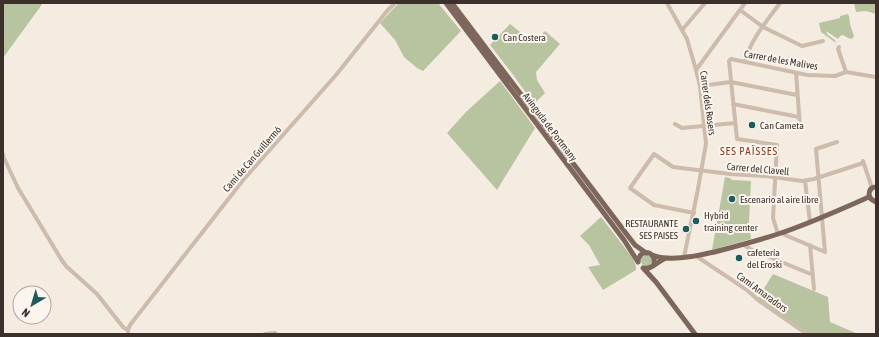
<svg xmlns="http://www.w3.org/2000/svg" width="879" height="337" font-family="'Asap Condensed',sans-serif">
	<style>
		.green { fill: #b8c4a0 }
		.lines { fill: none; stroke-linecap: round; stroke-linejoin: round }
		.minor { stroke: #cdbbac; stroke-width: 4 }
		.major { stroke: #7d675c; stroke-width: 5 }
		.poi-dot { fill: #1f5a5e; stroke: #fbf5ee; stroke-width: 1.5 }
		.labels { text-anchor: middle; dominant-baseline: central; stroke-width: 4; stroke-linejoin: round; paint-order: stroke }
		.poi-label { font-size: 10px; fill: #3b302b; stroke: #fbf5ee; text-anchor: start }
		.street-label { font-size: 10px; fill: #3b302b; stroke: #fbf5ee }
		.neighbourhood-label { font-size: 11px; letter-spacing: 1px; fill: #8c3b22; stroke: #fbf5ee }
	</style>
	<rect width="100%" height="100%" fill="#f4ebe1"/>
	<path class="green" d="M3,3H43L3,58Z
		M399,3H438L461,31L423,71L417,68L404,57L395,40L380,23L393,9Z
		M854,3H876V14L866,11L856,12Z
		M848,14L849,16L850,24L854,36L852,39L848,38L843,35L840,36L838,39L826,31L827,34L835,40L836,43L821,32L819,23L840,18V16Z
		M510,24L534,43L545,31L560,44L536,72L537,80L545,93L534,104L511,72L490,45Z
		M500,81L535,128L497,190L447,133L466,112Z
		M725,177L730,178L732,180L751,181L749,222L751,239L712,250Z
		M601,217L632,257C635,262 636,265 636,270L603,290L588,267L600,265L589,245L580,236Z
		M641 261a6 6 0 1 1 12 0a6 6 0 1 1-12 0Z
		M773,274L828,297L830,322L858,334H809L758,298Z"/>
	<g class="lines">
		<path class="minor" d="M667,3L687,39L696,70L700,86L706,144L697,194L684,257
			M740,10L763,27L802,46L823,41
			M682,30L705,3
			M839,47L838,49L846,72
			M745,62C750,40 767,21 780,3
			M696,70L745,3
			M796,73L800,127
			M700,86L731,82L797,95
			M733,104L799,117
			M675,124L682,128L735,123
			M3,154L4,158L18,188L61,259L66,266L97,294L123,327L128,330
			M863,161L872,188
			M805,181L810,222
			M694,213L654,205L630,188L654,154L673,167L730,174L766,176L802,181L814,179L863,163
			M783,233L785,235L825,252L816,149L837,142
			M778,234L773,218L777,145L737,139L729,61L731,59L807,75L835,76L846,72L876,77
			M743,244L750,249L813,275
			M810,245L814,289
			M696,256L747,290L758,300L807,334
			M128,334V330L130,325L244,179L336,75L387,11L395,3
			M265,334L275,333L276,334"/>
		<path class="major" d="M446,3L624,240L638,262
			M452,3L628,236L635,245L646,253
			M876,187C871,187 869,190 869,195L871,199L876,202
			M652,255C670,263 703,255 722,250C741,245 760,240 778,234C809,224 839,210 869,197
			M638,262C639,248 657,250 654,265
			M643,268C651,270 656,263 664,259
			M644,269L656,282L695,334"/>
	</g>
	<g class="poi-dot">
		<circle cx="495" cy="37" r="4"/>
		<circle cx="752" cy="125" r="4"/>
		<circle cx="732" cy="199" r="4"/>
		<circle cx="696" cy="221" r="4"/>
		<circle cx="686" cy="229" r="4"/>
		<circle cx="739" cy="258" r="4"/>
	</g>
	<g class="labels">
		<g class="poi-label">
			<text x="503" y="37">Can Costera</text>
			<text x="760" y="125">Can Cameta</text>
			<text x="740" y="199">Escenario al aire libre</text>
			<text x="704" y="215">Hybrid<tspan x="704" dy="12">training center</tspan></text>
			<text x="678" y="223" text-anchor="end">RESTAURANTE<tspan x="678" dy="12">SES PAISES</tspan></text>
			<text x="747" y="252">cafetería<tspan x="747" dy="12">del Eroski</tspan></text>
		</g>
		<g class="street-label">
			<text transform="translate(781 60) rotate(10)">Carrer de les Malives</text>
			<text transform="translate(708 103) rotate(82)">Carrer dels Rosers</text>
			<text transform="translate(550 127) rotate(53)">Avinguda de Portmany</text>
			<text transform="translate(252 159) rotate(-49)">Camí de Can Guillermó</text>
			<text transform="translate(758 169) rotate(5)">Carrer del Clavell</text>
			<text transform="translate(762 292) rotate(36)">Camí Amaradors</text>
		</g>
		<g class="neighbourhood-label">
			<text x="749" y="151">SES PAÏSSES</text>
		</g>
	</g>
	<rect width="879" height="337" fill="none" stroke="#3b302b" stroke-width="8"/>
	<g transform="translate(32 305) rotate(218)"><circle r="19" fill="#fbf5ee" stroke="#aea6a0"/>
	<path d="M0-3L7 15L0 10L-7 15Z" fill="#1f5a5e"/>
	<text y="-6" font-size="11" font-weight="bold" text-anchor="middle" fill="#3b302b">N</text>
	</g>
</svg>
